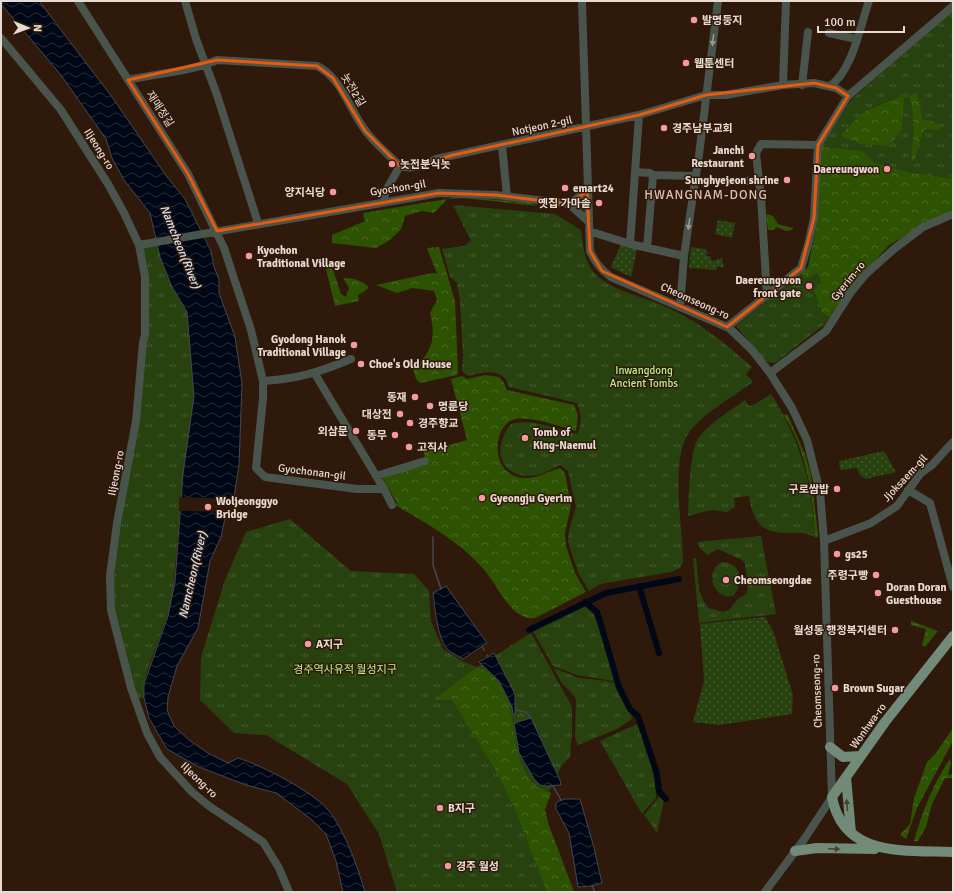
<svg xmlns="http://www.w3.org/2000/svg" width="954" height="893" font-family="Signika,'Noto Sans KR',sans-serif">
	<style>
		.grass { fill: url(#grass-tufts) }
		.forest { fill: url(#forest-crowns) }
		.garden { fill: url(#garden-dots) }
		.water { fill: url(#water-waves); stroke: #46474e }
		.pier { fill: #2f190b }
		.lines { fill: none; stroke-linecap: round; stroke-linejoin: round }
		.stream { stroke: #46474e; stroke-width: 1.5 }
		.canal { stroke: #000716; stroke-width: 6 }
		.minor { stroke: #49544d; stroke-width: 8 }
		.major { stroke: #728a7a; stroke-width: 10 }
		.oneway { fill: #9a9890 }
		.oneway2 { fill: #464132 }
		.marked { fill: none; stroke: #e8590c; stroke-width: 3; stroke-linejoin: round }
		.poi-dot { fill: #f49aa0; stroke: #2f190b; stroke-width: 1.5 }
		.labels { text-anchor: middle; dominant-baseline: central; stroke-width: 3; stroke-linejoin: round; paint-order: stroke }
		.poi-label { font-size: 11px; font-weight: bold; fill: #eadbd2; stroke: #2f190b; text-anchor: start }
		.street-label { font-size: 11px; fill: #eadbd2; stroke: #2f190b }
		.park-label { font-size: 11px; fill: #b8f28e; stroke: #2f190b }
		.water-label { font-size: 12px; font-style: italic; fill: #d3e5f4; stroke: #2f190b }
		.quarter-label { font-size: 13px; letter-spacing: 1px; fill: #debfae; stroke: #2f190b }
	</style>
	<defs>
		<pattern id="grass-tufts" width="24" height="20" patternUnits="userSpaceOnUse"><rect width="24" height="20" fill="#27420f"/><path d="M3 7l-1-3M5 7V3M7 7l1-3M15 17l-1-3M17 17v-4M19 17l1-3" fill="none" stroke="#465d31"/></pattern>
		<pattern id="forest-crowns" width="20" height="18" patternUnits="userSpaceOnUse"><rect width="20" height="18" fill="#2d5201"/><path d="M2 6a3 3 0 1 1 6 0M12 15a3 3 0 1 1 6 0" fill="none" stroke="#4c6a25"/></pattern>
		<pattern id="garden-dots" width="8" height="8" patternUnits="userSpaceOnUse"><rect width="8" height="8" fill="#27420f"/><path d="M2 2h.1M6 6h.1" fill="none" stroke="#465d31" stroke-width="1.8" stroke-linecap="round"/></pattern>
		<pattern id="water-waves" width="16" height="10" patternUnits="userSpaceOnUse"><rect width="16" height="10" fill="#000716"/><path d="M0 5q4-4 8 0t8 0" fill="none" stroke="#252b37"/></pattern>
	</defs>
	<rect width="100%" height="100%" fill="#2f190b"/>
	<path class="grass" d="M953,9V209L889,245L863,273L825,324L775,363L766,362L736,326L808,267L817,224L822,147L829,133L852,99Z
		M453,205L555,214L581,230C583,246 584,262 596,275C614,292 648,298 671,309C702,324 726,344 752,367L746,374L753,382C733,397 706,411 690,431C669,459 683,528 683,562L680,568L671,572L600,584L589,591L578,572L568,542L569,530L576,507L568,471L560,465C553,468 545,474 537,475C501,481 490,450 511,424C532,418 557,429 577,434C583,423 581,414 577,403L509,387C504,367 484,372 468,376L462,371L463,356L460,301L457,283L450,277L442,249L464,246L471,241Z
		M156,242L171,283L187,312L194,396L183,475L172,603L147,671L144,684V698L135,699L111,610L110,576L135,429L146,309L139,245Z
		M771,394C800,439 812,482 815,535L813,536C804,532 798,533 789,533C761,534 753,521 749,496L734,498L735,507L727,512L711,510L688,516C689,498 689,451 699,437C711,422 730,411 745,400L748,405L752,406Z
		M290,519L351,571L414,574L429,591L431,621L443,649L462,661L477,667L531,633L572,707V733L570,757L562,765L549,792L551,793L545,809L548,823L574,892H397L379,834L347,784L266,735L234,733L200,700L201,657L225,580L246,532Z
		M761,536L776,614L699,623L693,558H696L699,590L704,602L709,608L723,612L729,610L738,599L746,594L748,588L745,564L742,560L718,549L707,555L699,547L698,542Z
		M722,562C742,562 744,584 733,596C713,600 704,571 722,562Z
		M583,604L594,615L608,654L614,681L577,675L553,666L533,631Z
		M554,668L579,678L608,681L615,683C616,696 632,711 632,719L617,729L578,745L575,737L576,700L575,697L561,682Z
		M637,724C646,744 656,777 656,798L642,814L600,741Z
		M659,797L664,800L657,833L644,815Z"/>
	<path class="forest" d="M917,93L923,120L932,121L940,125L941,127L938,130L926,129L923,131L915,159L911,162C913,141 916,116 909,96Z
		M904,95L902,129L889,146L861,144L840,136L859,116L866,111Z
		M822,147L862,151L875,163L911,173L953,179V209L889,245L863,273L829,316L823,314L814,290L822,283L817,273L805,279L801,272L808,267L817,224Z
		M456,196L530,203L538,206L464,198L447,199L434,213L422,211L405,216L401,229L390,240L376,248L332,243V235L365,221L363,213L447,199Z
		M767,214L773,216L778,224L793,228L792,230L786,231L776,227L773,230H768L766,215Z
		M439,247L455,301L458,371L457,375L420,383L416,379L413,369C433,351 436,338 430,313L437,300L434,291L412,288L397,293L376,285L432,273L437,274L427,248Z
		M332,267L341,294L346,297L349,288L343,278C352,278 363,280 369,288L358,295L359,301L335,306L326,269Z
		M485,375L499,377L504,383L507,390L574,405L578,415L576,431C560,427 533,416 516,419C492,423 489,474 522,478C538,479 546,472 560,468L565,473L571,506L565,533L566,546L575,573L586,592L535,618C512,621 499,588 486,572C462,543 428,524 395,505L397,503L382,477L425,462L424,452L467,440L451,379L462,376L467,379Z
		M787,414L805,454L811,475L818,534L817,538L813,536L815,535C813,494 806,450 784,415Z
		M911,621L938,631L925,647L922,645L926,629L911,625Z
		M477,667C513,678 511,724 518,754C521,765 527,775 533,785L551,793L545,809L548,823L574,892H547L514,807L495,769L452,700H438L433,699L447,690Z
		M953,728V741L917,808L906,839L900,835L910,824L914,798L927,762L936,753Z
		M950,759L951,763L948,775L953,774V778H945L932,804L926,827L918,841H914C922,813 933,783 950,759Z"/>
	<path class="garden" d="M718,220L735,223L732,238L715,234Z
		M621,244L637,249L631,277L611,267Z
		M691,247L705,249L708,253L706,256H710L712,261L722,258L724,267H717V270L689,268Z
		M884,451L896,472L866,479L860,475L857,468L840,470L839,461Z
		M765,617L773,631L793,695L792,714L719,725L693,722L704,681L700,624Z"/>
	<path class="water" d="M1,1H39L112,97L167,177L185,199L211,251L214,267L219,279V293L235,337L242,384L239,465L234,497L226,513L221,537L210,561L198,628L177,666L168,697L167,710L174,726L189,740L208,753L228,763L238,758C261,765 314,792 329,811C345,831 358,868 365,892H343L336,861L326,834L311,819L276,793L246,785L199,767L167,749L149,718L144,698V684L168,616L175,582L183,474L194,396L187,312L171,285L160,257L150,213L124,180L112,158L106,139L61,75L1,4Z
		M446,586L487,643L463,659C458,656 451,653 447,649C437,636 435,609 433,593Z
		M494,653L515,694V715H513L512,707L499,681L479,662Z
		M531,718L560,780L561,785L546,786L540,785L534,779L519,753L514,723Z
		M565,799H580L594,848L602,883L592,886L578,887L569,833L555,807L557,802Z"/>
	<path class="pier" d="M179,497L235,499L229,512L179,511Z"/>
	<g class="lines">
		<path class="stream" d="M433,537V565L441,589
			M482,646L484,650
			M487,655L488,657
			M516,710L526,712L531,718
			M553,786L561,800
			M592,886L595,892"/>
		<path class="canal" d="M639,586L659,653
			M585,602L597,612L599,618L619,687L630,709L638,716L657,774L659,791L666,799
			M529,630L606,593L679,579"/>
		<path class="minor" d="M78,1L188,174L224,248L251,330L263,381V398L256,468L265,477L357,489H384
			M185,1L196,39L217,95L258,223
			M582,1L590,251C595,262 600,269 611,277L729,328L752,350L770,373L792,408L807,440L820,492L824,541L832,797L805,838L765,892
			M829,33L856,39
			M1,38L61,110L108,184L124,213L139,245L145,277V335L143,342L136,421L117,523L110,576L111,610L131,688L147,733L160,757L192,792L209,806L263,842L279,868L289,892
			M128,80C158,73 189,72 217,60L317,66C341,77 349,109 365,130C374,143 388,154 400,166L385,192L384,202
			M783,85L786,1
			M802,85L808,32
			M830,86C853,70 860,26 869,1
			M502,146L507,196
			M400,166C414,170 424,165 436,159L639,115L706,95H725L783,85L814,83L836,88L848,96
			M635,172L650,173L653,175L696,176
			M695,181H759L761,197L767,296
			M759,181L756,153L761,144L818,145
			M569,204L589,222
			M569,204L587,191
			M589,231L630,244L684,256
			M630,244L639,115
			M139,245L439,193L496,195L588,206
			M647,248L653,175
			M680,307L684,256L699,155L718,1
			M727,327L801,268L808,245L814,218L818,145L848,96L953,6
			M770,373L826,331L851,292L867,273L894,249L923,227L953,214
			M315,374L384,489L392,505
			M263,381C297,379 320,372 351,359
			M376,476L425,461
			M908,490L930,503L953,587
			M824,541L871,523L897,506L921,473L932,465L953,442"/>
		<path class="major" d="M953,636L885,722L832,797C843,858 905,850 953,852
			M830,747L843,757L860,756
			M846,777L851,833
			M795,851L817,848L875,849"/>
	</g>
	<defs><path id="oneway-solid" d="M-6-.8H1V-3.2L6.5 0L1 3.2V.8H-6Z"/></defs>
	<g class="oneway">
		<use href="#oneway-solid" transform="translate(713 40) rotate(97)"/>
		<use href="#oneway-solid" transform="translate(689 224) rotate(98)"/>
	</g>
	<g class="oneway2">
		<use href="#oneway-solid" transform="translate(847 805) rotate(-94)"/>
		<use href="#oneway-solid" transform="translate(834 849) rotate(3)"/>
	</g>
	<path class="marked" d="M217,60L317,66L333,78L365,131L400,166L416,167L453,155L639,115L706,95L814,83L836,88L848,96L818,145L814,218L801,268L727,327L602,271L590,251L587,191L569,204L496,195L439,193L217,231L188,174L128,80Z"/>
	<g class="poi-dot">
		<circle cx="694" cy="20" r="4"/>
		<circle cx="686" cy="63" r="4"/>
		<circle cx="664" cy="128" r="4"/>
		<circle cx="752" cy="156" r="4"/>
		<circle cx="392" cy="164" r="4"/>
		<circle cx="887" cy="169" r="4"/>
		<circle cx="787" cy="180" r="4"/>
		<circle cx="565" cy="188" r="4"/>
		<circle cx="333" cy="192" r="4"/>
		<circle cx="599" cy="203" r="4"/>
		<circle cx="249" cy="256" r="4"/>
		<circle cx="809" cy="286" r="4"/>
		<circle cx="354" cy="345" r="4"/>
		<circle cx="361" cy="364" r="4"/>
		<circle cx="415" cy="397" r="4"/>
		<circle cx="430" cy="406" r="4"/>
		<circle cx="400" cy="414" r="4"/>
		<circle cx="410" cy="423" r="4"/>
		<circle cx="356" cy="431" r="4"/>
		<circle cx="395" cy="435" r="4"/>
		<circle cx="525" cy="438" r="4"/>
		<circle cx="409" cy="447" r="4"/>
		<circle cx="837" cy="489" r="4"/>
		<circle cx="482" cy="498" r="4"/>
		<circle cx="208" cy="507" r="4"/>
		<circle cx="837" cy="554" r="4"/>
		<circle cx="876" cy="575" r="4"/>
		<circle cx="726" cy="580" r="4"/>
		<circle cx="878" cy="593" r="4"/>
		<circle cx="895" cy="630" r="4"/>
		<circle cx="308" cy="644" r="4"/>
		<circle cx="835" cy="688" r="4"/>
		<circle cx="440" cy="808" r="4"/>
		<circle cx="448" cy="866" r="4"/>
	</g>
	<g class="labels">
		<g class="poi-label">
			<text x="702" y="20">발명둥지</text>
			<text x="694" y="63">웹툰센터</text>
			<text x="672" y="128">경주남부교회</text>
			<text x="744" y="150" text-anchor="end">Janchi<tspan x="744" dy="13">Restaurant</tspan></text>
			<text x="400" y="164">놋전분식놋</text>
			<text x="879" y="169" text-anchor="end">Daereungwon</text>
			<text x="779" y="180" text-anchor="end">Sunghyejeon shrine</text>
			<text x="573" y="188">emart24</text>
			<text x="325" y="192" text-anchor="end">양지식당</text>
			<text x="591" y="203" text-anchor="end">옛집 가마솥</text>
			<text x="257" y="250">Kyochon<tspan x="257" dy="13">Traditional Village</tspan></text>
			<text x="801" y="280" text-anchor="end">Daereungwon<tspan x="801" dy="13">front gate</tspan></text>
			<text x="346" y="339" text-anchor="end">Gyodong Hanok<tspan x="346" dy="13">Traditional Village</tspan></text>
			<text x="369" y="364">Choe's Old House</text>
			<text x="407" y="397" text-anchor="end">동재</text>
			<text x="438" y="406">명룬당</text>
			<text x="392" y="414" text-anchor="end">대상전</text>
			<text x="418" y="423">경주향교</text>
			<text x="348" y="431" text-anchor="end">외삼문</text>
			<text x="533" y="432">Tomb of<tspan x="533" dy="13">King-Naemul</tspan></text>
			<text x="387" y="435" text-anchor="end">동무</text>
			<text x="417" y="447">고직사</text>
			<text x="829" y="489" text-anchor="end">구로쌈밥</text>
			<text x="490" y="498">Gyeongju Gyerim</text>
			<text x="216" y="501">Woljeonggyo<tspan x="216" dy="13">Bridge</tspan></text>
			<text x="845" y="554">gs25</text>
			<text x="868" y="575" text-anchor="end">주령구빵</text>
			<text x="734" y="580">Cheomseongdae</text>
			<text x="886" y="587">Doran Doran<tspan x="886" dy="13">Guesthouse</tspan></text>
			<text x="887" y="630" text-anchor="end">월성동 행정복지센터</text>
			<text x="316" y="644">A지구</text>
			<text x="843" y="688">Brown Sugar</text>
			<text x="448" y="808">B지구</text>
			<text x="456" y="866">경주 월성</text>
		</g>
		<g class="street-label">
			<text transform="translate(353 90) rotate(59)">놋전2길</text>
			<text transform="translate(160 109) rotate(57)">재매정길</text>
			<text transform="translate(542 126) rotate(-12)">Notjeon 2-gil</text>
			<text transform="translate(99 149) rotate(58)">Iljeong-ro</text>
			<text transform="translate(398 188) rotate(-9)">Gyochon-gil</text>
			<text transform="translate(848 281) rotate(-51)">Gyerim-ro</text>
			<text transform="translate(695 301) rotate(24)">Cheomseong-ro</text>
			<text transform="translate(312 472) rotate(7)">Gyochonan-gil</text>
			<text transform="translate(116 473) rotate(-79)">Iljeong-ro</text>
			<text transform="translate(905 478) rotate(-47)">Jjoksaem-gil</text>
			<text transform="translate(817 691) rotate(-92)">Cheomseong-ro</text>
			<text transform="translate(868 726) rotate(-54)">Wonhwa-ro</text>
			<text transform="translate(199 780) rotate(44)">Iljeong-ro</text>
		</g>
		<g class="park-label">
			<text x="644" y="370">Inwangdong<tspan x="644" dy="13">Ancient Tombs</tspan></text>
			<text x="345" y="669">경주역사유적 월성지구</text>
		</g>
		<g class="water-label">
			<text transform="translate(180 247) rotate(68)">Namcheon(River)</text>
			<text transform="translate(193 575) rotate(-77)">Namcheon(River)</text>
		</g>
		<g class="quarter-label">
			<text x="706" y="195">HWANGNAM-DONG</text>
		</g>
	</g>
	<rect width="954" height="893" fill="none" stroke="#eadbd2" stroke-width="4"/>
	<g transform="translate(28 28) rotate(91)" stroke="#2f190b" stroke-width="3" paint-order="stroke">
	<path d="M0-3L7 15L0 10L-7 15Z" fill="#eadbd2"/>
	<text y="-6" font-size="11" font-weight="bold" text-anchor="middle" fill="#eadbd2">N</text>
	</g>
	<path d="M818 26v6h86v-6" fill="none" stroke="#eadbd2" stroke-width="2"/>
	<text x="824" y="26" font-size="12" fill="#eadbd2" stroke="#2f190b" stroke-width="3" paint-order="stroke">100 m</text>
</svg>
